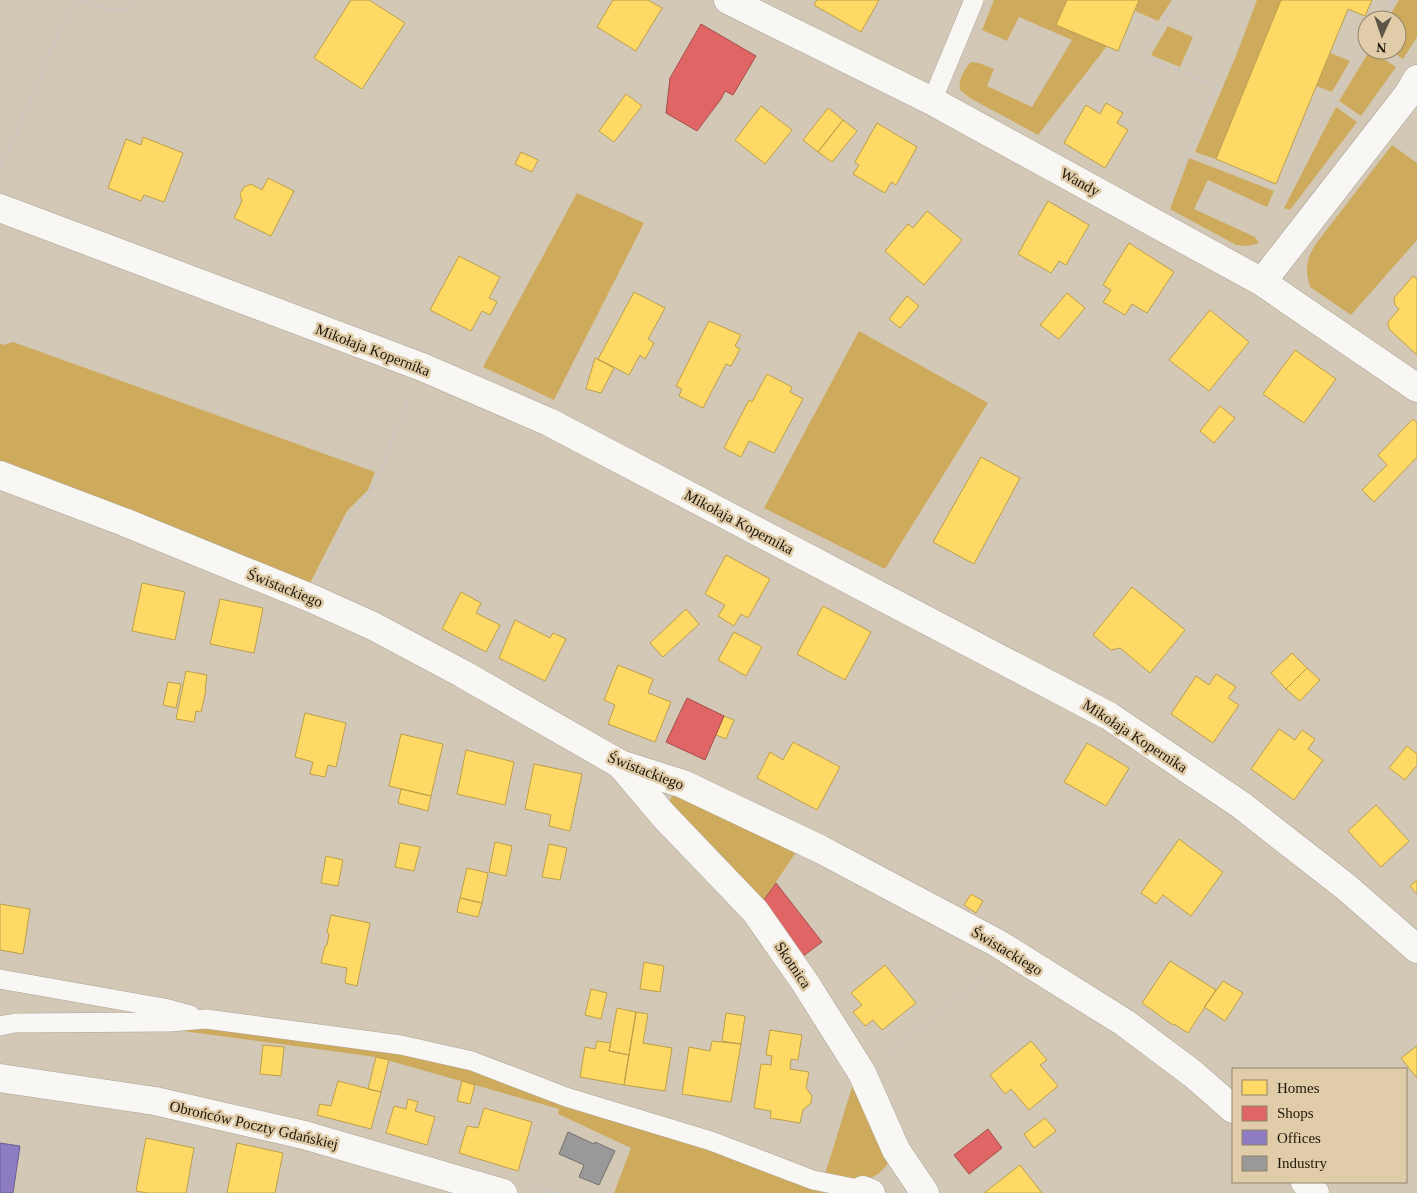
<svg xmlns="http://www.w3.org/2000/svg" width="1417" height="1193" font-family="'Times New Roman',serif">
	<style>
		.green { fill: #ceab5c }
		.homes { fill: #ffd966; stroke: #bc9f4a }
		.shops { fill: #e06666; stroke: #a64e4a }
		.offices { fill: #8e7cc3; stroke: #6c5e8c }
		.industry { fill: #999; stroke: #74726e }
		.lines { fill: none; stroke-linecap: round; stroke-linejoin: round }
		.service-casing { stroke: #aba395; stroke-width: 20 }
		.pedestrian-casing { stroke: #aba395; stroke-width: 29 }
		.minor-casing { stroke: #aba395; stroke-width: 29 }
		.tertiary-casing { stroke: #aba395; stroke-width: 29 }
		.path { stroke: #c9c5c0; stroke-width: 3; stroke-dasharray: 2.5 2.5; stroke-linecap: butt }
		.service { stroke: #f8f7f4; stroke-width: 19 }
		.pedestrian { stroke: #f8f7f4; stroke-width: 28 }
		.minor { stroke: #f8f7f4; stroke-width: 28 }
		.tertiary { stroke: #f8f7f4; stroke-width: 28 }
		.labels { text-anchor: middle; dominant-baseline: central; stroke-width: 5; stroke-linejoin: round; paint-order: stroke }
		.street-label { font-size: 15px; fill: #1e170a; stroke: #e0cca9 }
	</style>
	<rect width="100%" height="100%" fill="#d3c8b6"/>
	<path class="green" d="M994,0H1067L1057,25L1107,46L1038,135L970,98L960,90C958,79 964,70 971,62L979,63L994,69L987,86L1032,107L1072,40L1019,17L1007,41L982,30Z
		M1139,0H1172L1158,21L1135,11Z
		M1257,0H1281L1216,159L1195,152L1236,56Z
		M1399,0H1417V37L1403,59L1389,50H1397V20H1387Z
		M1168,26L1193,37L1180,67L1151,55Z
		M1370,50L1396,67L1361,116L1339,101Z
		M1330,53L1350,61L1332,92L1316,86Z
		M1336,107L1357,122L1290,210L1284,208Z
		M1392,145L1417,163V240L1351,315L1310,287C1305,270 1306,260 1315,245Z
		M1189,158L1274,191L1267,207L1208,180L1194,209L1255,237L1259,243L1247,246L1236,245L1170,209Z
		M577,193L644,223L554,400L483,367Z
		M859,331L988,403L885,569L764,508Z
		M13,342L375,472L368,490L347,511L308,587L174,527L0,463V343L4,345Z
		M673,794L799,848L761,904L670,806V800Z
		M193,1027L217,1028L398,1051L503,1078L842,1193H614L631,1148L558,1114L559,1109L376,1057L183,1031Z
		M854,1081L889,1161C874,1188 850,1179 825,1174Z"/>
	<path class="homes" d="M351,0H369L405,23L362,89L314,58Z
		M613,0H648L662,8L636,51L597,27Z
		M817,0H879L861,32L814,5Z
		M1067,0H1139L1118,51L1056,25Z
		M1281,0H1372L1365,16L1348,9L1276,184L1216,159Z
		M626,94L642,106L614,142L599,131Z
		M1106,103L1123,113L1117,123L1128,130L1105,168L1064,143L1086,105L1100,114Z
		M761,106L792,130L765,164L735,140Z
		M828,108L843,120L818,152L803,140Z
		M843,120L857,131L832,162L818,152Z
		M877,123L917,147L896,185L891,182L885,193L853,174L859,165L855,162Z
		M143,137L183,153L164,202L144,195L141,201L108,188L126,139L141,145Z
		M521,152L538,160L532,172L515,164Z
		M268,178L294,191L271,236L234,218L242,201L240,194L244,187L251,184L262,190Z
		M1048,201L1089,225L1066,265L1059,261L1051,273L1018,254Z
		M927,211L962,240L924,285L885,251L908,224L913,228Z
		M1129,243L1174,272L1147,313L1132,304L1125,315L1103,302L1111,290L1103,285Z
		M459,256L500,277L489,298L497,302L490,315L482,311L471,331L430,310Z
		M1413,276L1417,279V355L1390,330L1388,325V322L1399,309L1395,305L1394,298Z
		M634,292L665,308L648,339L654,343L645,359L640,355L629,375L598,359Z
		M1067,293L1085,308L1059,339L1040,325Z
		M907,296L919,306L900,328L889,319Z
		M1210,310L1249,342L1209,391L1169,360Z
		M709,321L741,335L735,346L740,349L731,366L726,364L703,408L679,396L682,389L676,386Z
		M1295,350L1336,379L1304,423L1263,394Z
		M595,358L614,368L601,393L586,389Z
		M767,374L792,387L790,392L803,399L774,453L749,441L741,457L724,448L749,400L752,402Z
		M1220,406L1235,418L1214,443L1200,431Z
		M1413,419L1417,423V457L1374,502L1362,490L1387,465L1378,455Z
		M981,457L1020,478L974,564L933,542Z
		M726,555L770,579L748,618L741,614L734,626L718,616L725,605L705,594Z
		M142,583L185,592L175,640L132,631Z
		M1132,587L1185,630L1150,673L1120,648L1111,650L1093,635Z
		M461,592L481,603L476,613L500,625L486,652L442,629Z
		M220,599L263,608L254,653L210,644Z
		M823,606L871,632L845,680L797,654Z
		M686,609L699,624L663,657L650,643Z
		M515,620L550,638L553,633L566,639L545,681L499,658Z
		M734,632L762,647L746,676L718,660Z
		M1292,653L1307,668L1286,689L1271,673Z
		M618,665L653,679L648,693L671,702L655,742L608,724L615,705L604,700Z
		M1307,668L1320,680L1300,701L1286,689Z
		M186,671L207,675L205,690H206L201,712L196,711L194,722L176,719Z
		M1216,674L1236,687L1228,698L1239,705L1213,743L1171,714L1196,676L1209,685Z
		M168,682L181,684L176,708L163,705Z
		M305,713L346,723L336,767L328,765L325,777L310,774L313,762L295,757Z
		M724,716L734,720L726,739L716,735Z
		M1279,729L1295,740L1302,730L1315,739L1308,749L1323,760L1294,800L1251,769Z
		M401,734L443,744L431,796L389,786Z
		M793,742L840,767L817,810L757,778L770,752L783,760Z
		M1087,743L1129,768L1106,806L1064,782Z
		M1407,746L1417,754V765L1405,780L1389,768Z
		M466,750L514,762L505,805L457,794Z
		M534,764L582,774L570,831L549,826L551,815L525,809Z
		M401,789L431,796L428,811L398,803Z
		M1376,805L1409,841L1381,867L1348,831Z
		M1179,839L1223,872L1191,916L1163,895L1156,904L1141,893Z
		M495,842L512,846L506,876L489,872Z
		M400,843L420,847L414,871L395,867Z
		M549,844L567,848L560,880L542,877Z
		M326,856L343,860L338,886L321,883Z
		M467,868L488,873L482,903L460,898Z
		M1417,880V894L1410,886Z
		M971,894L983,901L976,913L964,905Z
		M460,898L482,903L478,917L457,912Z
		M0,904L30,909L23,954L0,950Z
		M331,915L370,923L357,986L345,983L347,968L321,963L325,946L327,945L329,934L327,932Z
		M1170,961L1216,990L1188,1033L1174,1024L1173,1025L1142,1003Z
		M644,962L664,966L660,992L640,989Z
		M885,965L916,1003L882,1030L873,1020L865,1026L853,1012L862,1005L851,993Z
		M1223,981L1243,993L1225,1021L1204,1007Z
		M591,989L607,993L601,1019L585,1015Z
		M617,1008L636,1012L629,1055L609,1051Z
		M636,1012L648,1014L643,1043L672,1048L665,1091L624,1085Z
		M726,1013L745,1016L741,1044L722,1041Z
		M770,1030L802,1035L798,1060L791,1059L790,1069L809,1072L806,1088L812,1096L811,1103L803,1110L800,1123L770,1118L771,1111L754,1108L761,1064L771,1065L772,1056L766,1055Z
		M597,1041L611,1043L609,1051L629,1055L624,1085L580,1077L585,1047L595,1049Z
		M712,1041L741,1044L731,1102L682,1094L689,1047L710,1051Z
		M1031,1041L1047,1060L1040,1065L1058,1086L1029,1110L1011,1089L1005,1094L990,1075Z
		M263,1045L284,1047L281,1076L260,1074Z
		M1417,1046V1078L1401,1058Z
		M376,1057L389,1060L381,1092L368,1089Z
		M338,1081L381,1092L371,1129L317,1115L320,1104L331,1106Z
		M462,1081L475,1085L470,1104L457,1101Z
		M408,1099L418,1102L415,1111L435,1117L427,1145L386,1133L394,1106L406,1109Z
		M484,1108L532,1122L518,1171L459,1153L467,1126L478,1128Z
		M1045,1118L1056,1131L1034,1148L1024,1134Z
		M146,1138L194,1148L186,1193H147L136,1191Z
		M237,1143L283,1153L275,1193H227Z
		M1020,1165L1042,1193H984Z"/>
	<path class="shops" d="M701,24L756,56L733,95L725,91L721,99L697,131L666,113L670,78Z
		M687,698L724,716L705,760L666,742Z
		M776,883L822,942L802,957L761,904Z
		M988,1129L1002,1148L969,1174L954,1155Z"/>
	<path class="offices" d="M0,1143L20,1146L13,1193H0Z"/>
	<path class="industry" d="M568,1132L594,1144L595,1142L615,1151L599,1185L579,1177L584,1165L559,1154Z"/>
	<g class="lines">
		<defs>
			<path id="service" d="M932,101L974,0
				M0,979L164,1008L190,1015
				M0,1026L15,1023L170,1022L206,1019L401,1045L472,1061L566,1097L711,1141L813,1180L863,1190"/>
			<path id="pedestrian" d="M863,1190L871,1193"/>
			<path id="minor" d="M728,0L932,101L1262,282L1417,388
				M0,208L422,367L549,422L1109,716L1241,805L1346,887L1417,949
				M1262,282L1409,93L1417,79
				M0,475L124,522L313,599L373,626L463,674L620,764L683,784L820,849L997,943L1125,1023L1193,1074L1233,1109
				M620,764L663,815L755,911L804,981L862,1073L896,1150L925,1193
				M1305,1182L1315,1193"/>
			<path id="tertiary" d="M0,1078L155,1101L304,1135L503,1193"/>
		</defs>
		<use href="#service" class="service-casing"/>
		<use href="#pedestrian" class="pedestrian-casing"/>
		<use href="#minor" class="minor-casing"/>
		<use href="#tertiary" class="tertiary-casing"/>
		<path class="path" d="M1133,16L1160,29
			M1381,20L1393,0
			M1380,50L1393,59
			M1333,100L1353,115
			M0,166L12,143L63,22L75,5L83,2L113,10H125L135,0
			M1171,198L1207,107L1217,86L1143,56L1177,0
			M1283,202L1333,100L1367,43
			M323,570L349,517L375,485L410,396
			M887,1054L988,974
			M533,1186L554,1193"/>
		<use href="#service" class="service"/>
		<use href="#pedestrian" class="pedestrian"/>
		<use href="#minor" class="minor"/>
		<use href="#tertiary" class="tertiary"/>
	</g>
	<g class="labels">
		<g class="street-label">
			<text transform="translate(1080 182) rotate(29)">Wandy</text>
			<text transform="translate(373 350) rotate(21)">Mikołaja Kopernika</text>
			<text transform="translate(739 522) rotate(28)">Mikołaja Kopernika</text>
			<text transform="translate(285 588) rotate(22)">Świstackiego</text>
			<text transform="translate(1135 736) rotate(33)">Mikołaja Kopernika</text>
			<text transform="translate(646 771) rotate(21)">Świstackiego</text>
			<text transform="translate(1007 951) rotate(31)">Świstackiego</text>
			<text transform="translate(793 965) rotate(56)">Skotnica</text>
			<text transform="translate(254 1125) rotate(13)">Obrońców Poczty Gdańskiej</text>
		</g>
	</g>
	<rect x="1232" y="1068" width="175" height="115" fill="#e0cca9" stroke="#928469"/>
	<rect x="1242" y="1080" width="25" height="15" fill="#ffd966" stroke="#928469"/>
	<text x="1277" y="1093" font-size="15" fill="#1e170a">Homes</text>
	<rect x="1242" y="1106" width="25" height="15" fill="#e06666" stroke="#928469"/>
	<text x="1277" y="1118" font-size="15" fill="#1e170a">Shops</text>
	<rect x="1242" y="1130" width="25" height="15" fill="#8e7cc3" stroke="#928469"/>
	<text x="1277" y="1143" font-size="15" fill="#1e170a">Offices</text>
	<rect x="1242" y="1156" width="25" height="15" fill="#999999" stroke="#928469"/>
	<text x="1277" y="1168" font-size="15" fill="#1e170a">Industry</text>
	<g transform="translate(1382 35) rotate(183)"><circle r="24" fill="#e0cca9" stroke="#928469"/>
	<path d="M0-4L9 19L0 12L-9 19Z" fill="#5d5546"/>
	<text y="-8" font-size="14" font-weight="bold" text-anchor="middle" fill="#1e170a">N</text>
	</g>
</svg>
